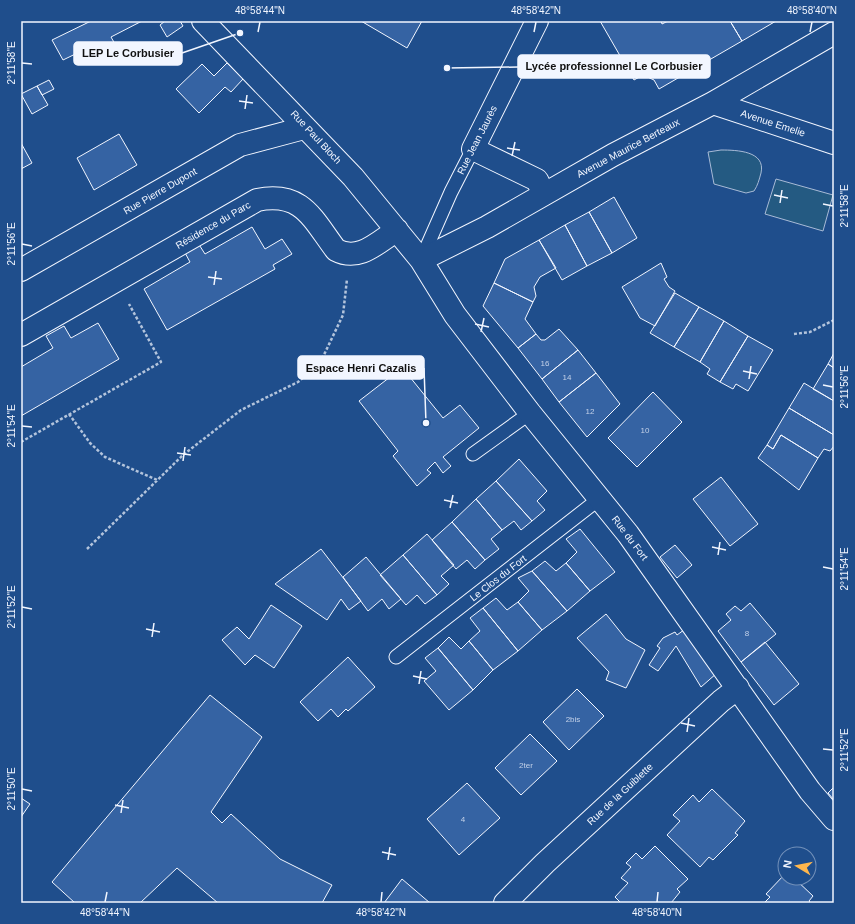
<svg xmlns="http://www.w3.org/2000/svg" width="855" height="924" font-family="Arial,sans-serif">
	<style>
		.green { fill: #245a82; stroke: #a8bbd7 }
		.building { fill: #3563a3; stroke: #f2f6ff }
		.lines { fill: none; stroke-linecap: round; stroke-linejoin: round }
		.lane-casing { stroke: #f2f6ff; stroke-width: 15 }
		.street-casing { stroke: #f2f6ff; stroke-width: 24 }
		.path { stroke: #b3c4dc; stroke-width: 2.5; stroke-dasharray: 3 2; stroke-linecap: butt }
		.lane { stroke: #1f4e8c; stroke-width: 13 }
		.street { stroke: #1f4e8c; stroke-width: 22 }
		.ticks { fill: none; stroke: #f2f6ff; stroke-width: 1.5 }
		.labels { text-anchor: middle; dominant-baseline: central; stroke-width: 3; stroke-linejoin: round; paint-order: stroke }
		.number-label { font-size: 8px; fill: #c3d1e8 }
		.street-label { font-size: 10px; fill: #f2f6ff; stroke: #1f4e8c }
		.leader { fill: none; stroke: #f2f6ff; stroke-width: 1.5 }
		.callout-dot { fill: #f2f6ff; stroke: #1f4e8c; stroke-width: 1.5 }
		.callout { fill: #f2f6ff; stroke: #f2f6ff; stroke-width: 1.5 }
		.callout-label { font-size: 11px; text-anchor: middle; font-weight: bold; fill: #111 }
		.neatline { fill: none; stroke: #f2f6ff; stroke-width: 1.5 }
		.ticks-label { font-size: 10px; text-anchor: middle; fill: #f2f6ff }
	</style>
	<rect width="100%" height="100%" fill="#1f4e8c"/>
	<path class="green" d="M721,150C737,150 766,151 761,173C759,180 758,185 754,191L746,193L714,184L708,152Z
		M776,179L833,195L823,231L765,214Z"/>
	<path class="building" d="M91,21H142L111,37L115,44L100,51L96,44L63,60L52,40Z
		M165,21H180L183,26L167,37L160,25Z
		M361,21H422L407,48Z
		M600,21H661L662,24L668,21H730L742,41L659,89L654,80L643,75L634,80Z
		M730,21H776L742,41Z
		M227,63L243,79L231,92L225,87L199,113L176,89L202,64L214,76Z
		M49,80L54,89L42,95L37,86Z
		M37,86L48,105L32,114L21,94Z
		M119,134L137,165L94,190L77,158Z
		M21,143L32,163L21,169Z
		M614,197L637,238L612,253L589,212Z
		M589,212L612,253L587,266L565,225Z
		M565,225L587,266L562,280L539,240Z
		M252,227L265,249L282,239L292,254L273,265L275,269L167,330L144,289L190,262L184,251L198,243L205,254Z
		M539,240L556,268L540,277L534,287L536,296L533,302L494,283L505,259Z
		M661,263L667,277L664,279L669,287L675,291L655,326L640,318L622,287Z
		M494,283L533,302L525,319L536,334L518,348L483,306Z
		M675,293L699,307L674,347L650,333Z
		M699,307L724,321L700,362L674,347Z
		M724,321L748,336L720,382L707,374L710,369L700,362Z
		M98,323L119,359L21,416V367L53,348L46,336L64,326L71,338Z
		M559,329L578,350L542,379L518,348L536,334L541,340H545Z
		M748,336L773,350L748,391L736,384L733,389L720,382Z
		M578,350L596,373L559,402L542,379Z
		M834,353V368L828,364Z
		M397,361L443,418L460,405L479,428L443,457L451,466L443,473L435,462L427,470L431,473L417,486L393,456L398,451L359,401L390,377L384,371Z
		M828,364L834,368V401L813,389Z
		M596,373L620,404L587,437L559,402Z
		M804,383L834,401V435L789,408Z
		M653,392L682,422L637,467L608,438Z
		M789,408L834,435V446L830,451L824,449L818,458L781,435L773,449L767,445Z
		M781,435L818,458L799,490L758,458L767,445L773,449Z
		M519,459L547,491L537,501L545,510L532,521L496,481Z
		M721,477L758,524L730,546L693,499Z
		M496,481L532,521L521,530L514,521L502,530L476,499Z
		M476,499L502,530L491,539L499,549L485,560L452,522Z
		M452,522L485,560L475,569L467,560L456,569L432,540Z
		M580,529L615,572L590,591L566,563L577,552L566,539Z
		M427,534L454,565L441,576L449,584L437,595L403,555Z
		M675,545L692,565L677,578L660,557Z
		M321,549L361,601L349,610L341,599L327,620L275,584Z
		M403,555L437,595L425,604L417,595L406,605L380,575Z
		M366,557L401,599L389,609L382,599L368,611L343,577Z
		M545,561L556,571L566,563L590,591L567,611L532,571Z
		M532,571L567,611L542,630L518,602L529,591L518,578Z
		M496,598L507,610L518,602L542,630L518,651L483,608Z
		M750,603L776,634L741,662L718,631L731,620L726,614L735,606L741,611Z
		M271,605L302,626L274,668L255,655L245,665L222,640L237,627L249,639Z
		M483,608L518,651L493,670L469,641L480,631L470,618Z
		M606,614L626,639L645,650L626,688L606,680L609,672L577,638Z
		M688,627L717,673L701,687L676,646L658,671L649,665L660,648L657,646L663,638L675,632L677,635Z
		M449,637L461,649L469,641L493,670L473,690L438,648Z
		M765,642L799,684L774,705L741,662Z
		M438,648L473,690L449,710L424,681L436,671L425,658Z
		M348,657L375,687L348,711L346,709L338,717L331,709L318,721L300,702Z
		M577,689L604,716L569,750L543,722Z
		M210,695L262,737L211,812L222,823L231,814L280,859L332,885L322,903H218L177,868L140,903H75L52,882Z
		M530,734L557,761L521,795L495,768Z
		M467,783L500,818L459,855L427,819Z
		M834,787V800L828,793Z
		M712,789L745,821L735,833L738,835L713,860L709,857L700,867L667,835L680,821L673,815L693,795L699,802Z
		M21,798L30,804L21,817Z
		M655,846L688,879L677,889L680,892L671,903H621L615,897L628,883L621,878L631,867L626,863L636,853L642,859Z
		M785,874V878H794L813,896L809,901L811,903H764L770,897L766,894Z
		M402,879L430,903H384Z"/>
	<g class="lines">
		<defs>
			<path id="lane" d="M421,260L451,192L473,149
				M473,454L530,413
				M396,657L599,499"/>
			<path id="street" d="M203,21L353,177L421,260L455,315L530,413L628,534L810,791L834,819
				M537,21L473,149L537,180L544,194
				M713,103L834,143
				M421,260L487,227L613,155L713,103L834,33
				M21,270L240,145L304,128
				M21,335L257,200C302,191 312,218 336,250C359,262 377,243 397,230
				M505,903L545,863L721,701L738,688"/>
		</defs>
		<use href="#lane" class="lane-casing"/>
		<use href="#street" class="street-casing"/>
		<path class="path" d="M794,334L810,332L834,320
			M69,414L90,443L105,457L157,480
			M21,442L161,362L129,304
			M87,549L183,455L241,410L298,382L321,361L343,315L347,279"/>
		<use href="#lane" class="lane"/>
		<use href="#street" class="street"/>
	</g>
	<path class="ticks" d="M258,32L260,22M534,32L536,22M810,32L812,22M22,63L32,64M239,101L253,103M245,109L247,95M507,148L520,150M512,156L515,142M774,195L788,198M780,203L782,190M823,204L833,206M22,244L32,246M208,277L222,279M214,285L216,271M475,324L489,327M481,332L484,318M743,371L757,374M749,379L751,366M823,385L833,387M22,426L32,427M177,453L191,455M183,461L185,447M444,500L458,503M450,508L453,495M712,547L726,550M718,555L720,542M823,567L833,569M22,607L32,609M146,629L160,632M152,637L154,623M413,676L427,679M419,684L421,671M681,723L695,726M687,732L689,718M823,749L833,750M22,789L32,791M115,805L129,808M121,813L123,800M382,852L396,855M388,860L390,847M105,902L107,892M381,902L382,892M657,902L658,892"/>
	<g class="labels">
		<g class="number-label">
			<text x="545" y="363">16</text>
			<text x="567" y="377">14</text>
			<text x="590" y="411">12</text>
			<text x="645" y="430">10</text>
			<text x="747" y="633">8</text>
			<text x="573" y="719">2bis</text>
			<text x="526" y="765">2ter</text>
			<text x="463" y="819">4</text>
		</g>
		<g class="street-label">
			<text transform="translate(773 123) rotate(18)">Avenue Emelie</text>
			<text transform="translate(316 137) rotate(47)">Rue Paul Bloch</text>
			<text transform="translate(477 140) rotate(-63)">Rue Jean Jaurès</text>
			<text transform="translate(628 148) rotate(-28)">Avenue Maurice Berteaux</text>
			<text transform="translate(160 191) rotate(-30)">Rue Pierre Dupont</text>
			<text transform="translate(213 225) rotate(-30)">Résidence du Parc</text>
			<text transform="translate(630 538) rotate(53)">Rue du Fort</text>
			<text transform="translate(498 578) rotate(-38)">Le Clos du Fort</text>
			<text transform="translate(620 794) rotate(-43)">Rue de la Guiblette</text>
		</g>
	</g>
	<path class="leader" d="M240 33L182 53M447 68L518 67M426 423L424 368"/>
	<g class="callout-dot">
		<circle cx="240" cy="33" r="4"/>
		<circle cx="447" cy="68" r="4"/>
		<circle cx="426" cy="423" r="4"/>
	</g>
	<g class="callout">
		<rect x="74" y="42" width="108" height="23" rx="4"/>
		<rect x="518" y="55" width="192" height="23" rx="4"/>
		<rect x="298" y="356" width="126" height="23" rx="4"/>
	</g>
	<g class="callout-label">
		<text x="128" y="57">LEP Le Corbusier</text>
		<text x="614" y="70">Lycée professionnel Le Corbusier</text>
		<text x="361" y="372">Espace Henri Cazalis</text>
	</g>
	<rect width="855" height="924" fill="none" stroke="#1f4e8c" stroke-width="44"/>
	<g transform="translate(797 866) rotate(280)"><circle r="19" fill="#1f4e8c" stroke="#7391ba"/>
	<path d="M0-3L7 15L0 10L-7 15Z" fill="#ffb74d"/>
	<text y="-6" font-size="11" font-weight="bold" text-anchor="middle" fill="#f2f6ff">N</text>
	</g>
	<rect x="22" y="22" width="811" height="880" class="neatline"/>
	<g class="ticks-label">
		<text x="260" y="14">48°58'44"N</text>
		<text x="536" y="14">48°58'42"N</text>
		<text x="812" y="14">48°58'40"N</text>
		<text transform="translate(11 63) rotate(-90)" y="4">2°11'58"E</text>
		<text transform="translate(844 206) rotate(-90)" y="4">2°11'58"E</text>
		<text transform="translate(11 244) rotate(-90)" y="4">2°11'56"E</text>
		<text transform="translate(844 387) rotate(-90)" y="4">2°11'56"E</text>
		<text transform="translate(11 426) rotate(-90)" y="4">2°11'54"E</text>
		<text transform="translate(844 569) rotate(-90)" y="4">2°11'54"E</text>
		<text transform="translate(11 607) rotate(-90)" y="4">2°11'52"E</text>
		<text transform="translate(844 750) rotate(-90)" y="4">2°11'52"E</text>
		<text transform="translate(11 789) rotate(-90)" y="4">2°11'50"E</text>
		<text x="105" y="916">48°58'44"N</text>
		<text x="381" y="916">48°58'42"N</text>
		<text x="657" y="916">48°58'40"N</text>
	</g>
</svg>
